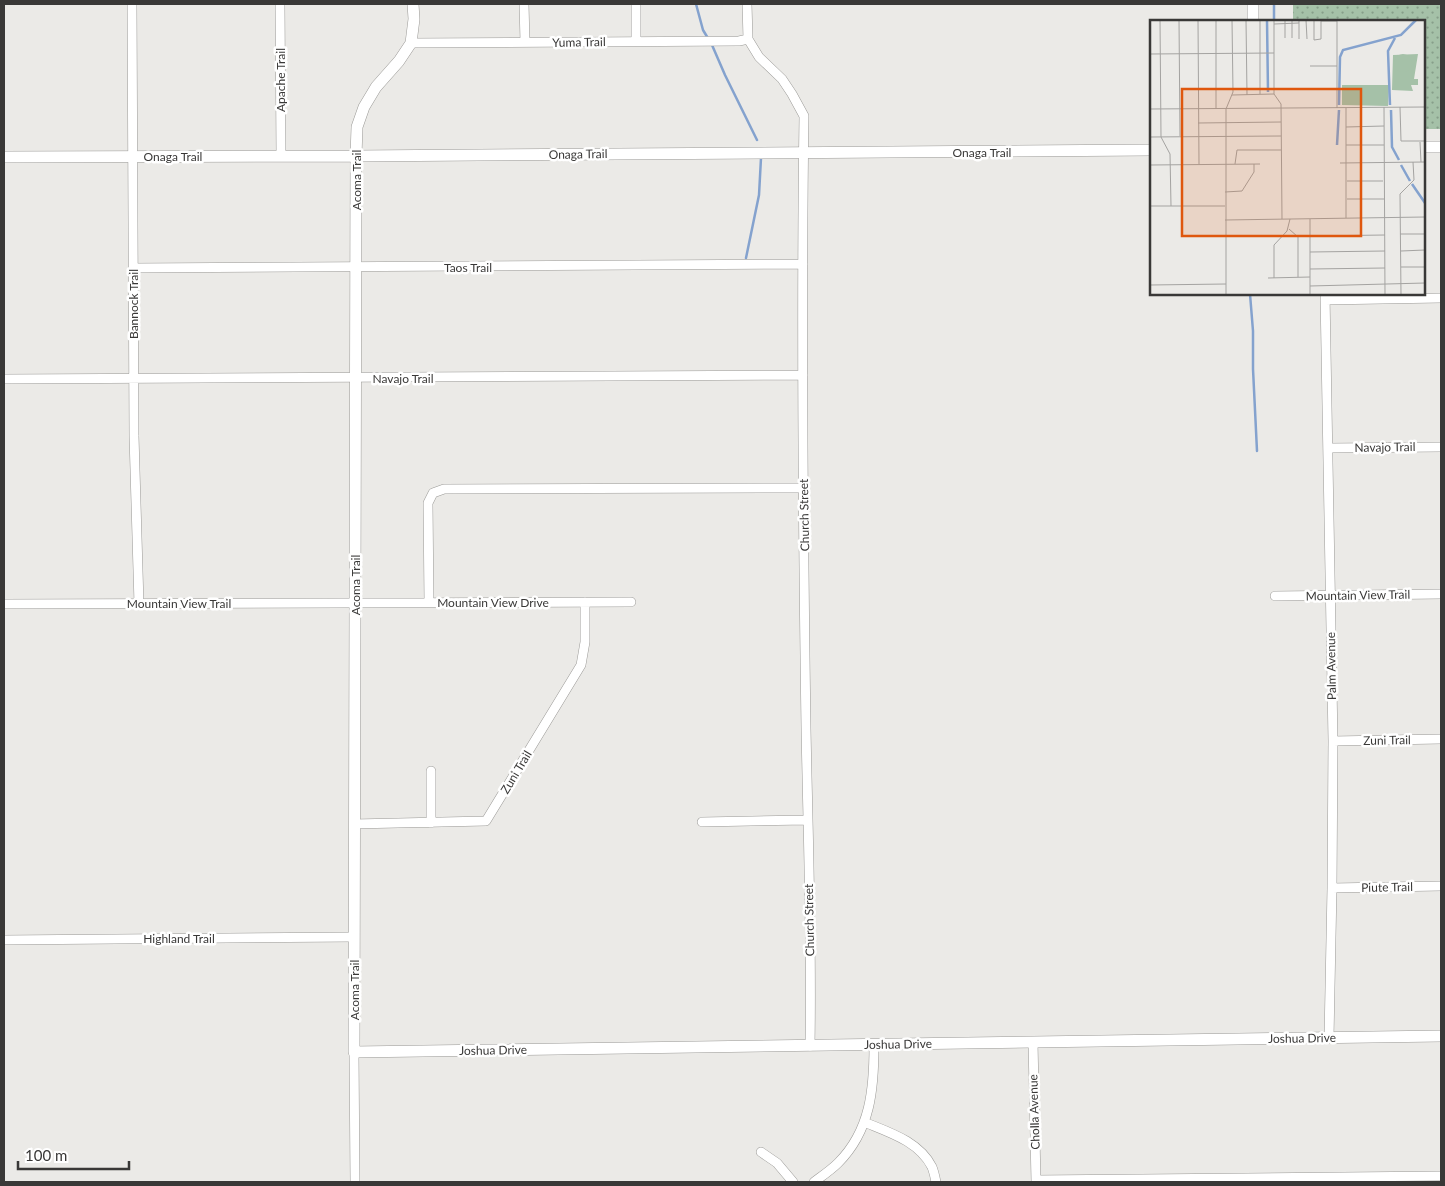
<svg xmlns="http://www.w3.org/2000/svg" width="1445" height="1186" font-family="Lato,sans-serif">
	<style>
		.grass { fill: url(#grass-dots) }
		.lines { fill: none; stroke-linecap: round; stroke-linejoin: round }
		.stream { stroke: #84a2ce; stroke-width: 2.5 }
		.minor-casing { stroke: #9a9996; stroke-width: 10 }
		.tertiary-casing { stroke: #9a9996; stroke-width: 12 }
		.minor { stroke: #fff; stroke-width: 9 }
		.tertiary { stroke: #fff; stroke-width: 11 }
		.labels { text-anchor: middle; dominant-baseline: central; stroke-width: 5; stroke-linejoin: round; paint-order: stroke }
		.street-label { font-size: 12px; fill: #393837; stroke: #fff }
		.inset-river { fill: none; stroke: #84a2ce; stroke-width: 2.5 }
		.inset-road { fill: none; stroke: #a4a3a1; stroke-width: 1 }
		.view { fill: #df570e; fill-opacity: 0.15; stroke: #df570e; stroke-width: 2.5 }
		.inset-edge { fill: none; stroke: #393837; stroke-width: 2.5 }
	</style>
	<defs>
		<pattern id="grass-dots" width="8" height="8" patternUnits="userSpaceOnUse" patternTransform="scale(1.25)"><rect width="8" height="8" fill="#a5c1a8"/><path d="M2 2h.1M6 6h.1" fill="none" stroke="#879e8a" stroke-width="1.8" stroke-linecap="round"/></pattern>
	</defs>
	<rect width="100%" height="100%" fill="#ebeae7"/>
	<path class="grass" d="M1293,4H1441V129H1424V21H1293Z"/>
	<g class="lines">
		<path class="stream" d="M696,4L703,30L709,40
			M1274,4V21
			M712,45L725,75L757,140
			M746,258L759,195L761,158
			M1250,294L1253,331V369L1257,451"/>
		<defs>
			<path id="minor" d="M132,4L134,436L139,604
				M280,4L281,156
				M524,4L525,42
				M636,4V41
				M747,4L748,39L759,57L782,79L792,94L804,116C801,320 803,524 806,728C808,834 812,940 810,1046
				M411,43L739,41L748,39
				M133,268L803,264
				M1325,294L1333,741L1332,888L1329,1038
				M1325,300L1441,298
				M4,379L803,375
				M1329,448L1441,447
				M1275,596L1441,594
				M429,602L428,503L433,493L444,489L804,488
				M4,604L631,602
				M1333,741L1441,739
				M702,822L807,820
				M431,823V771
				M354,824L486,821L581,665L585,642V602
				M1332,888L1441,886
				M4,940L354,937
				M1033,1042L1036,1182
				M354,1052L355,1182
				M864,1122C888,1132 919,1141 932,1167C934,1172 935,1177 936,1182
				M761,1152L777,1163L793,1182
				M1036,1180L1441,1176
				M814,1182C822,1176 831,1170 838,1163C871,1130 874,1088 874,1045"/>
			<path id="tertiary" d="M413,4L414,19L411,43L399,61L376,87L364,107L357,127L356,156L354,1052L1441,1036
				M1253,21V4
				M1424,147H1441
				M4,157L356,156L1151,150"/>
		</defs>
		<use href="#minor" class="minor-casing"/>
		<use href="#tertiary" class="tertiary-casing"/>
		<use href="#minor" class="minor"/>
		<use href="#tertiary" class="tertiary"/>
	</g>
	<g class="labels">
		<g class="street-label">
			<text transform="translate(579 42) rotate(-1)">Yuma Trail</text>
			<text transform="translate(280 80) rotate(-90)">Apache Trail</text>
			<text x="982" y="152">Onaga Trail</text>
			<text transform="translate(578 154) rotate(-1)">Onaga Trail</text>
			<text x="173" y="156">Onaga Trail</text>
			<text transform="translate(356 180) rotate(-90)">Acoma Trail</text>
			<text x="468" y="267">Taos Trail</text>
			<text transform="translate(133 304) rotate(-90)">Bannock Trail</text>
			<text x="403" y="378">Navajo Trail</text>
			<text transform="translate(1385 447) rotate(-1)">Navajo Trail</text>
			<text transform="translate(804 515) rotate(-91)">Church Street</text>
			<text transform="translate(355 585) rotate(-90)">Acoma Trail</text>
			<text transform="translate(1358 595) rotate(-1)">Mountain View Trail</text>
			<text x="493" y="602">Mountain View Drive</text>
			<text x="179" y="603">Mountain View Trail</text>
			<text transform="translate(1331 666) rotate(-91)">Palm Avenue</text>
			<text transform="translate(1387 740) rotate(-1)">Zuni Trail</text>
			<text transform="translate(516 772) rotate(-59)">Zuni Trail</text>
			<text transform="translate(1387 887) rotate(-1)">Piute Trail</text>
			<text transform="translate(809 920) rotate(-91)">Church Street</text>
			<text x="179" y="938">Highland Trail</text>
			<text transform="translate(354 990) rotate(-90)">Acoma Trail</text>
			<text transform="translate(1302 1038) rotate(-1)">Joshua Drive</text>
			<text transform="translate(898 1044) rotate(-1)">Joshua Drive</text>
			<text transform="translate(493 1050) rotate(-1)">Joshua Drive</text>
			<text transform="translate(1034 1112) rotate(-92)">Cholla Avenue</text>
		</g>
	</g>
	<g transform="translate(1150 20)">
		<rect width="275" height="275" fill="#ebeae7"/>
		<path d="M192,65H239L238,86L192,85Z" fill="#a5c1a8"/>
		<path d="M268,34L264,59H268V65H261L263,71L242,70L243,35Z" fill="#a5c1a8"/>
		<path d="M244 43a9 9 0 1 1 18 0a9 9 0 1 1-18 0Z" fill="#a5c1a8"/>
		<path class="inset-river" d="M117,0L118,72M189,85L190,37L193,30L251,15L266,0M240,85L238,31L245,18M241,90L242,127L249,140M187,125L189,90M251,145L260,161M262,164L275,183"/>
		<path class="inset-road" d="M10,0L11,117L20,134L21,186M29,0L30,116M48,0L49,144M66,0V89M96,0L97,75M110,0V74M124,0V74L131,84L132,199M135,0V18M142,0V18M149,0V19M156,0L157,19M164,0V20L171,19V0M187,0V88M171,1H187M124,4L149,3M0,34L124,33M160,46H187M159,69H187M82,75L124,74M234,87L235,275M250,87L251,121H275M196,88V198M0,89L275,87M48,103L131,102M196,107L234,106M0,117L131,116M270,122L271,142M196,125H234M190,143L275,142M85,144L87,130H131M0,145L110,144M197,161H233M75,172L92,171L104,152V144M197,179H234M0,186H75M160,199V275M75,200L275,197M139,209L148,217V257M250,214H275M160,216L235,215M251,231L275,230M160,232L235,231M251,247H275M160,249L235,248M118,258L160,257M124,258V225L137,211L140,199M0,265L76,264M160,266L275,263M76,275V89L83,72L82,0M251,275L250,174L264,160L263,142"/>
		<path class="view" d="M32,69H211V216H32Z"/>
		<rect width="275" height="275" class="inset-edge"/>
	</g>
	<rect width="1445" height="1186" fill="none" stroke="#393837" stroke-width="10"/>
	<path d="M18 1161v8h111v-8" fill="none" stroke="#393837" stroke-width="2.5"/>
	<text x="25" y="1161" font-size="15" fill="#393837" stroke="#ffffff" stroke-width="4" paint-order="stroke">100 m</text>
</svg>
